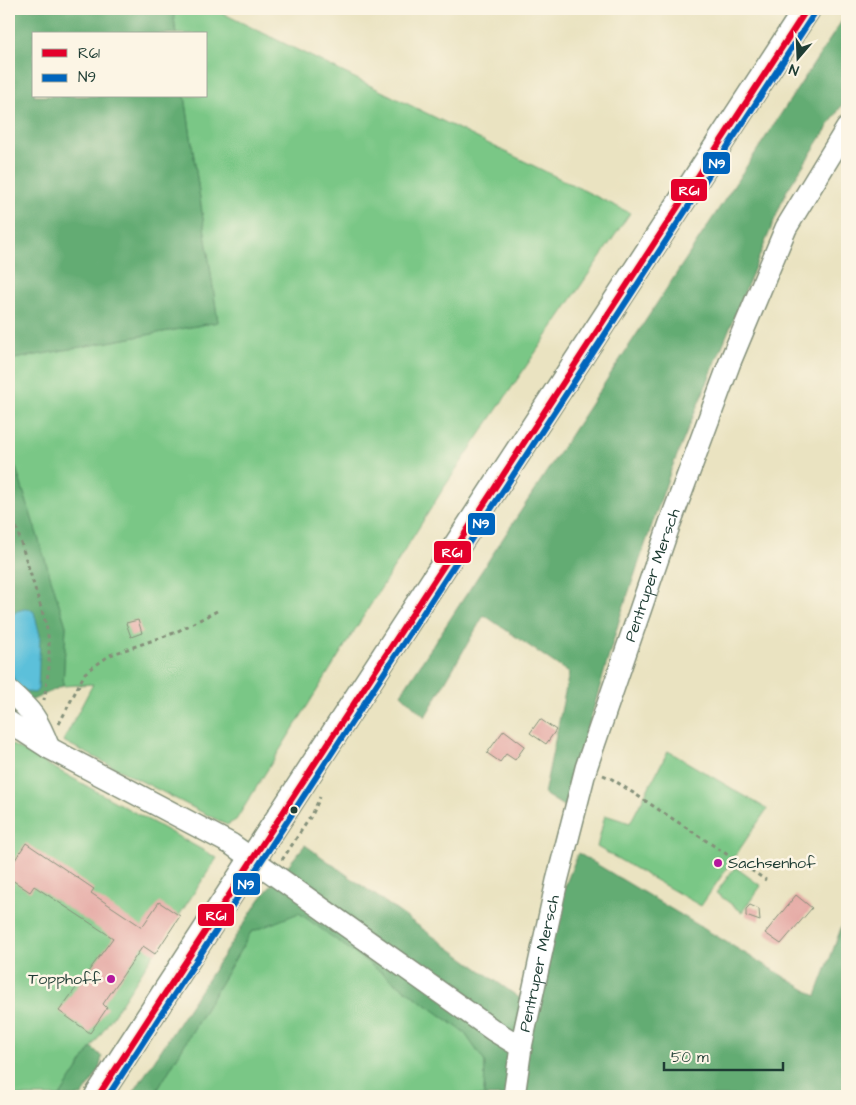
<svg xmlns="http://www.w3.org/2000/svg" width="856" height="1105" font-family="'Architects Daughter',sans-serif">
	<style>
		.green { fill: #7ac786; stroke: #4c825d }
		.forest { fill: #63ac73; stroke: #417454 }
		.water { fill: #5cc0da; stroke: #3e7e87 }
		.building { fill: #e5a9a4 }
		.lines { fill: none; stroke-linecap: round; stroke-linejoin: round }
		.minor-casing { stroke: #84907a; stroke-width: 24 }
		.major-casing { stroke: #84907a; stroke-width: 29 }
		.path { stroke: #84907a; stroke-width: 3; stroke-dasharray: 4 4; stroke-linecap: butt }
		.minor { stroke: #fff; stroke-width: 21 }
		.major { stroke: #fff; stroke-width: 26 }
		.bus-1-casing { stroke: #fcf5e5; stroke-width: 10 }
		.bus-2-casing { stroke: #fcf5e5; stroke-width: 10 }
		.bus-1 { stroke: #e4002b; stroke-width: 6 }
		.bus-2 { stroke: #0065bd; stroke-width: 6 }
		.bus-dot { fill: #1f3d34; stroke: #fcf5e5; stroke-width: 2 }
		.poi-dot { fill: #b5179e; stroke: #fcf5e5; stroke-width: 2 }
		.labels { text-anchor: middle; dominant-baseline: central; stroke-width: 5; stroke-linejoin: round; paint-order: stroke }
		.street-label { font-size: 16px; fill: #1f3d34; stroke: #fcf5e5 }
		.poi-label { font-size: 16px; fill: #1f3d34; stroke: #fcf5e5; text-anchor: start }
		.line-badge { stroke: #fcf5e5; stroke-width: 2 }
		.badge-label { font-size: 14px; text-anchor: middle; font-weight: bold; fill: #fff }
	</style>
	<rect width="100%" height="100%" fill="#fcf5e5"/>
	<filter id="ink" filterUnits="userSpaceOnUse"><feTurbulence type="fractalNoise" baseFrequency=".02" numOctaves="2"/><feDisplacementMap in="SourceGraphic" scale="10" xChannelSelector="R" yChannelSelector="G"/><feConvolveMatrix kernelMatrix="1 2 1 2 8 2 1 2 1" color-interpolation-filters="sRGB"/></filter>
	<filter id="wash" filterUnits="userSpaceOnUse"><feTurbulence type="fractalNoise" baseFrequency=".0096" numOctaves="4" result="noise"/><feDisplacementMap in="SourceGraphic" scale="20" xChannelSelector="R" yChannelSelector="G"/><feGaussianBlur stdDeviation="1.12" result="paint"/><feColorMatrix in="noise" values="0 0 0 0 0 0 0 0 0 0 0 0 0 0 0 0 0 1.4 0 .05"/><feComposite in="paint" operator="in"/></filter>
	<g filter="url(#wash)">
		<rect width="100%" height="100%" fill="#eae3c1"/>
		<path class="green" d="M173,9H214L630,213L443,489L236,820L227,825L63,741L93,684L63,686L66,626L9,446V360L218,322L185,96H206V34H176Z
			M9,743L217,858L60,1096H9Z
			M668,751L767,809L701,906L597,847L605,815L630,823Z
			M735,867L761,886L742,912L716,893Z
			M299,912L464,1032L485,1062L484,1096H154L251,932Z"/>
		<path class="forest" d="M9,9H173L176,34H34V96H185L218,322L9,360Z
			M847,13V97L786,192L671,470L621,614L565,807L544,794L569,673L484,615L425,717L401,694Z
			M9,446L66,626L63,686L28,702L9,685V664L15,684L38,689L17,611L9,619Z
			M305,845L521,999L578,853L816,996L847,912V1096H484L485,1062L464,1032L299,913L251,932L154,1096H131L260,899Z
			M92,1047L102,1057L99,1071L82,1096H60Z"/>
		<path class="water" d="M28,608L34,612L40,635L38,689L35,693L27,692L15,684L9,664V619L17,611Z"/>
		<g id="blocks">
			<path class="building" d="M138,620L142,633L131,637L126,623Z
				M540,719L556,730L546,744L530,733Z
				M504,730L525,746L515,760L506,754L500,762L487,753Z
				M26,843L94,889L91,893L142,927L159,902L180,916L155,954L143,946L103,1004L107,1008L90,1033L59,1011L113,938L34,886L30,892L9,878V869Z
				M796,895L812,908L781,944L765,933Z
				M750,905L759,909L760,921L746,916V909Z"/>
		</g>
	</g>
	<g filter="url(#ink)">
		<use href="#blocks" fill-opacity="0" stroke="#84907a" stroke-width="1"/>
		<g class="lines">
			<defs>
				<g id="minor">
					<path d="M9,691C32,711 38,719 49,748"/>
					<path d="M9,722L49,748L231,844L493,1030L521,1047"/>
					<path id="s1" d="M514,1096L521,1047L557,881L586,768L670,523L730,362L786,228L847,128"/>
				</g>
				<path id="major" d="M98,1096L807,9"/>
			</defs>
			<use href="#minor" class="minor-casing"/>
			<use href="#major" class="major-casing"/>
			<path class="path" d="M9,504L46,624L49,642V667L44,700
				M59,724L85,673L110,655L174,633L217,611
				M603,775L612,779L766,880
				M282,860L313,813L320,797"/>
			<use href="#minor" class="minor"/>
			<use href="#major" class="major"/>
			<defs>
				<path id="bus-1" d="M98,1096L807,9"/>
				<path id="bus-2" d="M108,1096L814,14"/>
			</defs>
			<use href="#bus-1" class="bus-1-casing"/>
			<use href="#bus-2" class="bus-2-casing"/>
			<use href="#bus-1" class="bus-1"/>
			<use href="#bus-2" class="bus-2"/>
		</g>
	</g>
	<circle class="bus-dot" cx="294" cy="810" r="4.5"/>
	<g class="poi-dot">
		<circle cx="718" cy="863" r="5"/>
		<circle cx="111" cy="979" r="5"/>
	</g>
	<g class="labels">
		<g class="street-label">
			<text stroke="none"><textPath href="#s1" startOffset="540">Pentruper Mersch</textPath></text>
			<text stroke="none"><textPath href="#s1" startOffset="135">Pentruper Mersch</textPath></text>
		</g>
		<g class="poi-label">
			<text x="728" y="863">Sachsenhof</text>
			<text x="101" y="979" text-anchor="end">Topphoff</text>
		</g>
	</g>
	<g class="line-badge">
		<rect x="702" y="151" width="29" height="24" rx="5" fill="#0065bd"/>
		<rect x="670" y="178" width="38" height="24" rx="5" fill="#e4002b"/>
		<rect x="467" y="512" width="29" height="24" rx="5" fill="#0065bd"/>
		<rect x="433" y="540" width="39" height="24" rx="5" fill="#e4002b"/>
		<rect x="232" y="872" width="29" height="24" rx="5" fill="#0065bd"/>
		<rect x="197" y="903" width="38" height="24" rx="5" fill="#e4002b"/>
	</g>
	<g class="badge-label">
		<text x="717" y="168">N9</text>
		<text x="689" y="195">R61</text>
		<text x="481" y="528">N9</text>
		<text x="452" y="557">R61</text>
		<text x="246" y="889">N9</text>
		<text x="216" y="920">R61</text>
	</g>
	<rect width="856" height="1105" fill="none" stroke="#fcf5e5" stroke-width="30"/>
	<rect x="32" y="32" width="175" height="65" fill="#fcf5e5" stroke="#a4ab9e"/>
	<rect x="42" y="49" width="25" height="8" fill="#e4002b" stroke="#a4ab9e"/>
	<text x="78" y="58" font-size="15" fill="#1f3d34">R61</text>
	<rect x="42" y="74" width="25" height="8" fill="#0065bd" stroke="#a4ab9e"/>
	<text x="78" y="82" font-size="15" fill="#1f3d34">N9</text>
	<g transform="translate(798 58) rotate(199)" stroke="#fcf5e5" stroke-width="4" paint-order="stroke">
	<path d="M0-4L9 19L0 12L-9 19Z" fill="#1f3d34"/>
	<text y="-8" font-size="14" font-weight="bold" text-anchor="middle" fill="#1f3d34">N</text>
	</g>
	<path d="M664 1062v8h119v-8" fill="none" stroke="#1f3d34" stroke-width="2.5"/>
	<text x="671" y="1062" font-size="15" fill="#1f3d34" stroke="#fcf5e5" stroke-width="4" paint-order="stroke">50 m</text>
</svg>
